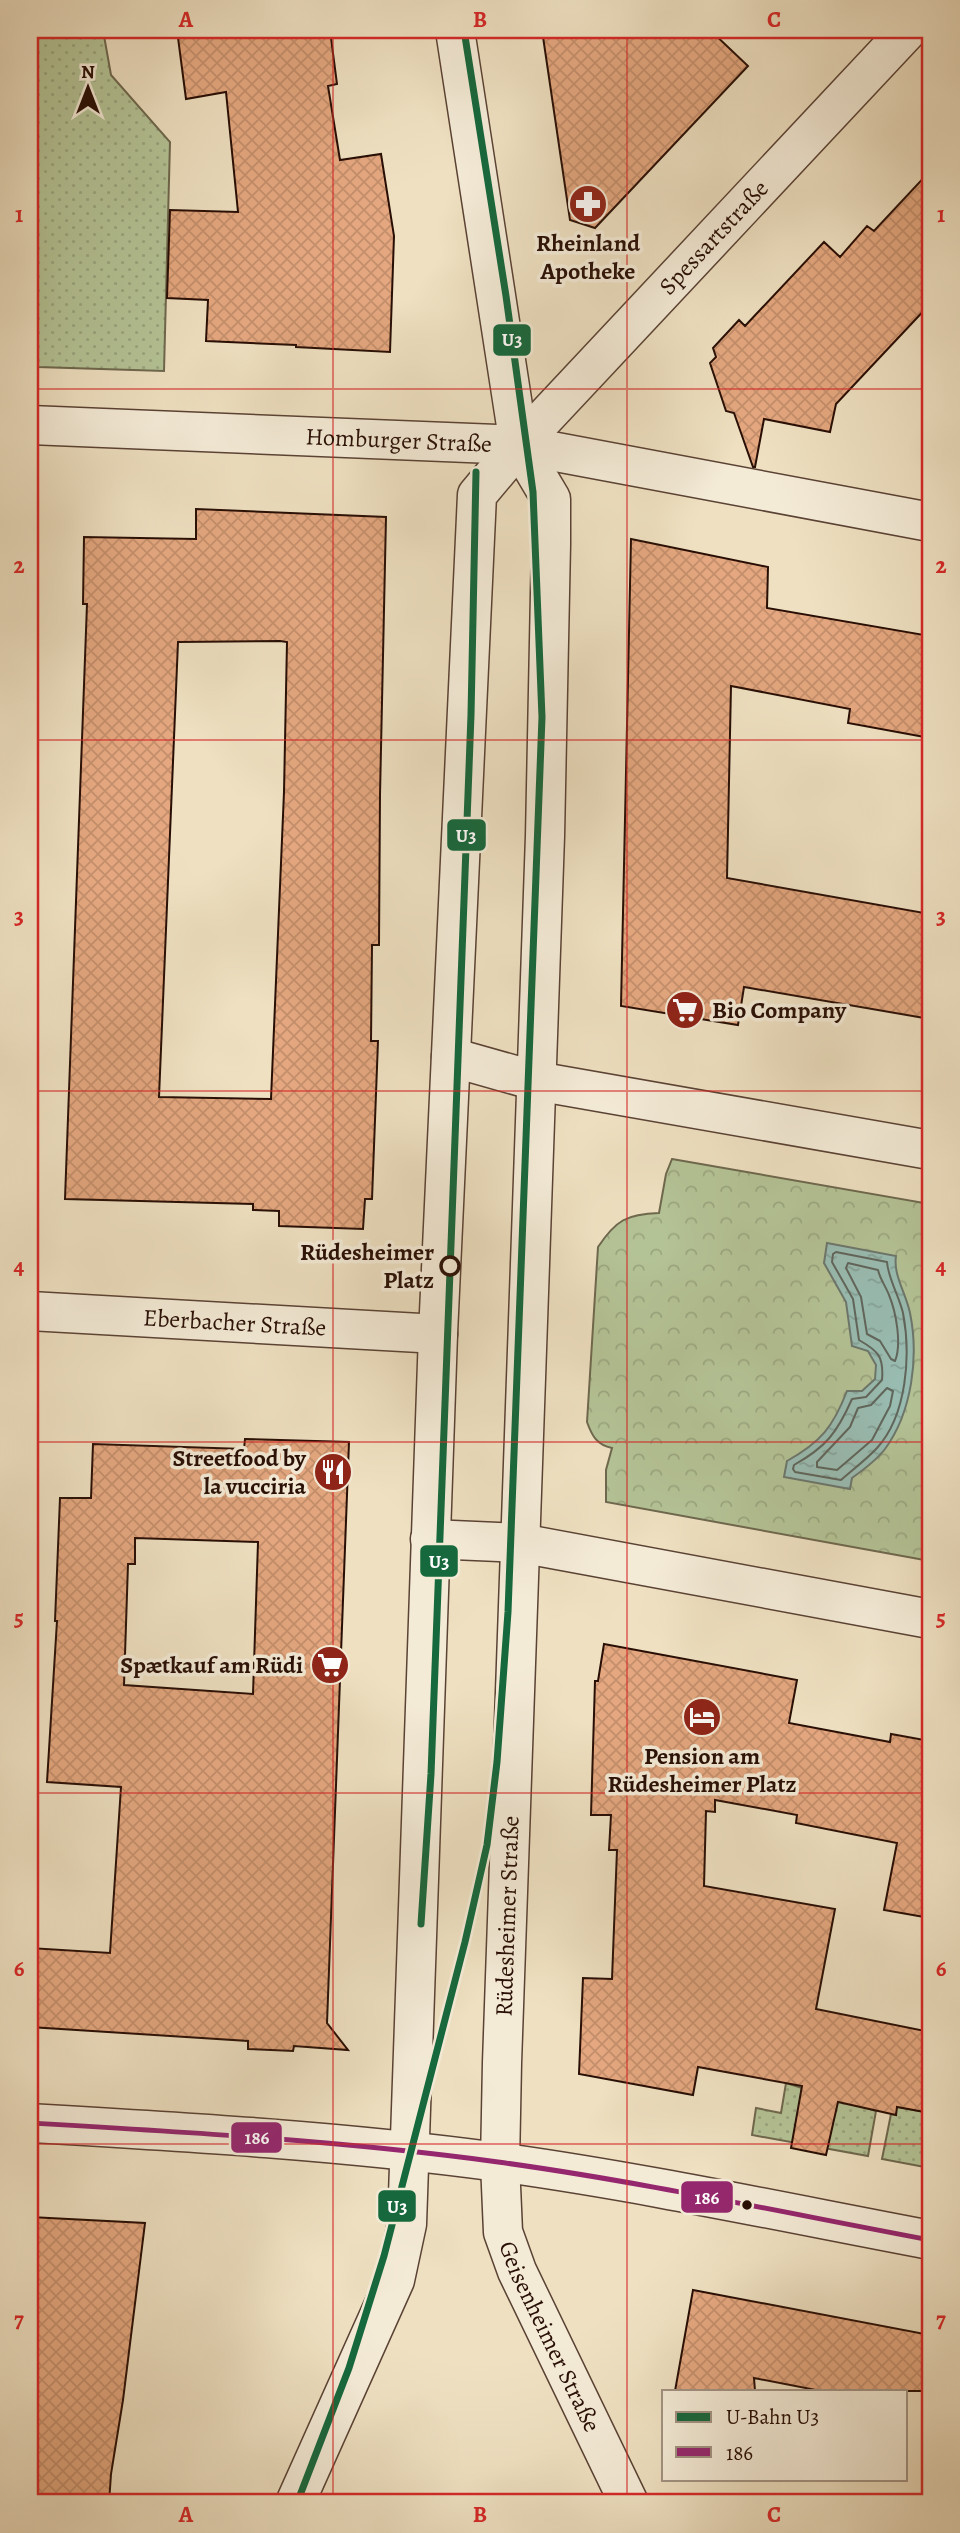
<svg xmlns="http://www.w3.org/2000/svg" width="960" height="2533" font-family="Alegreya,serif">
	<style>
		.grass { fill: url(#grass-dots); stroke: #6e684e; stroke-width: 2 }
		.park { fill: url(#park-crowns); stroke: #6e684e; stroke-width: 2 }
		.water { fill: url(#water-ripples); stroke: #6c776d; stroke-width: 2 }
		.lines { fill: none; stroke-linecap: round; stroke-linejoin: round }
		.shore { stroke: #60665c; stroke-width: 2 }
		.building { fill: url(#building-cross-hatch); stroke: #280e05; stroke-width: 2; fill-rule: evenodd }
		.minor-casing { stroke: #5a4234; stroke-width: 41 }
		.minor { stroke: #f4ebd7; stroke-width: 38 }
		.bus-1-casing { stroke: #f4ebd7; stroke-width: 10 }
		.bus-1 { stroke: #95276e; stroke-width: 5 }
		.metro-1-casing { stroke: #f4ebd7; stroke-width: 12 }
		.metro-1 { stroke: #16683d; stroke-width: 7 }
		.grid { fill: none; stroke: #d62828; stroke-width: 2; stroke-opacity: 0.55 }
		.stop-dot { fill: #f4ebd7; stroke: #280e05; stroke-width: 3.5 }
		.bus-dot { fill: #280e05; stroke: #f4ebd7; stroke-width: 2.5 }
		.labels { text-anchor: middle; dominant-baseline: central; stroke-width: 7; stroke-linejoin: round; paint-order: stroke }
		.street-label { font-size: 24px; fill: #280e05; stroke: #f4ebd7 }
		.poi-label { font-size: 24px; font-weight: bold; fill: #280e05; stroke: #f4ebd7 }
		.stop-label { font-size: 24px; font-weight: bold; fill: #280e05; stroke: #f4ebd7; text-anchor: end }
		.line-badge { stroke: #f4ebd7; stroke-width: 2.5 }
		.badge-label { font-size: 19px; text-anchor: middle; font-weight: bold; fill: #fff }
		.neatline { fill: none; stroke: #d62828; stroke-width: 2.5 }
		.grid-label { font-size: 23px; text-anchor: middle; font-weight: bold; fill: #d62828 }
	</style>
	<defs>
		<pattern id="grass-dots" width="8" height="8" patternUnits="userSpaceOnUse" patternTransform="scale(1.75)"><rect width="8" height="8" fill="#b4c396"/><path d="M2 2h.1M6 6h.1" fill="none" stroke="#9ba680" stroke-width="1.8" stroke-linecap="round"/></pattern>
		<pattern id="park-crowns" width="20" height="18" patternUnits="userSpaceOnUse" patternTransform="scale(1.75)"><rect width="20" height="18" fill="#b4c396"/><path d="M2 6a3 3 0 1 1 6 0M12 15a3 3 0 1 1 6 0" fill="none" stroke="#9ba680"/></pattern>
		<pattern id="water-ripples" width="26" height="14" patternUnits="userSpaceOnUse" patternTransform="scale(1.75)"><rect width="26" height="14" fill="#99bdb3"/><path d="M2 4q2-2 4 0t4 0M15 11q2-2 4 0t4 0" fill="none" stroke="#84a198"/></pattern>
		<pattern id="building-cross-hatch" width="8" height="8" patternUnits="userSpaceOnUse" patternTransform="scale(1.75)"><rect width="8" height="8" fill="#e4a77f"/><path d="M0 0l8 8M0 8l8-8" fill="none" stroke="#c48f6c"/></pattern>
	</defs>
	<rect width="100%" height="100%" fill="#eee0c1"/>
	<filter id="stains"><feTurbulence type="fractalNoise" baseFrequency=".00286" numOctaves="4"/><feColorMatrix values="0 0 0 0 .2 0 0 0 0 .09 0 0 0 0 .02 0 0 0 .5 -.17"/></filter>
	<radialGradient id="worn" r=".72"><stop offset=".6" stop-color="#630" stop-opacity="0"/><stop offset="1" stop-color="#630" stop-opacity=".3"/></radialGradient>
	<path class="grass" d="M30,30H103L111,75L170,142L164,371L38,367V363L30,362Z
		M786,2083L876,2111L868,2156L752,2135L756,2108L781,2113Z
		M893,2106L930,2113V2168L882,2159L891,2114L896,2115Z"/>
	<path class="park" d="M672,1159L930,1204V1561L606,1502V1470L612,1448C597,1445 592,1436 587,1422L598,1247C616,1220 627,1214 659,1213L666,1174Z"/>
	<path class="water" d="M827,1243L896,1256C893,1275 906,1293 910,1313C919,1357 912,1412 885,1449C876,1461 863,1470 852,1478L850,1489L784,1477L787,1461C821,1442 833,1427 847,1391H862L875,1379L876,1365L868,1351L852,1346L846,1302L824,1263Z"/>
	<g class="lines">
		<path class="shore" d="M836,1252L887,1262C888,1278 899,1296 903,1313C911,1355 907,1415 877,1448C866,1460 852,1470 841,1480L795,1472L793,1469L794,1465C826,1447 837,1433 852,1399L866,1397L882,1380C884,1356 878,1351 859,1340L853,1299L832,1262L833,1254Z
			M848,1263L878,1270C880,1279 886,1287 889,1295C896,1312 902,1344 895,1361L891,1359L880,1341L867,1334L861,1297L846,1268Z
			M887,1388L893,1391L890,1406L872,1440L837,1470L817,1467V1462L850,1427L858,1408L871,1405Z"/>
	</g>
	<path class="building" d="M177,30H330L337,84L328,86L340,160L381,154L394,236L390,352L296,347V345L206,341L208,300L167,298L170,210L238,212L226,92L186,99Z
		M542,30H710L748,66L595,228L570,220Z
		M930,171V304L836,404L830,432L764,419L755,467H753L734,413L726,411L710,363L716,357L713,348L739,320L745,326L824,242L840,257L867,226L874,231Z
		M196,509L386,517L380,795L379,945H372L371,1041H378L372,1199H365L363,1229L279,1226V1211L253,1210V1204L65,1199L87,604H83L84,537L196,539ZM280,641L287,642L284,792L271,1099L159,1097L178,642Z
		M631,539L768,567L767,608L930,636V738L848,723L850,709L731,686L727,878L930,914V1019L744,987L738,1025L621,1006Z
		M245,1439L349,1442L327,2023L348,2050L294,2046L293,2051L248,2049V2041L30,2027V1948L110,1953L121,1787L47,1782L57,1621H55L60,1498H91L93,1444L244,1449ZM135,1538L258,1542L253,1694L124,1685L128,1564H135Z
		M604,1644L797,1680L789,1723L890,1742L891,1734L930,1741V1918L884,1910L897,1843L796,1823L797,1815L715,1800V1812L706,1811L704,1886L835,1909L816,2009L930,2032V2113L897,2107L896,2115L838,2102L826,2155L791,2148L802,2086L698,2067L693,2095L579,2074L583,1978L612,1979L617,1850H609L611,1815H591L595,1681H598Z
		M30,2217L145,2223L123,2400L111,2474L109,2503H30Z
		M693,2290L930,2335V2391H821L754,2378L755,2391H675Z"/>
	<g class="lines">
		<defs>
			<g id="minor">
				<path id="s1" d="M455,30L519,445L551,499V544L545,836L502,2063L500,2163L503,2232L517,2271L629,2503"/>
				<path id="s2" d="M30,425L519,445L930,522"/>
				<path d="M451,1057L536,1081L930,1150"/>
				<path id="s3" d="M30,1311L438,1334"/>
				<path d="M430,1539L520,1543L930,1619"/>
				<path d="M30,2123C186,2132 343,2141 498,2162C643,2182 787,2213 930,2240"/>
				<path id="s4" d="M295,2503L395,2280L407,2224L438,1334L477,495L519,445L908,30"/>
			</g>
		</defs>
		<use href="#minor" class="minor-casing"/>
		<use href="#minor" class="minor"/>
		<defs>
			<path id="bus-1" d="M30,2123C186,2132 343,2141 498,2162C643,2182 786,2213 930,2240"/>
		</defs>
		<use href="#bus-1" class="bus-1-casing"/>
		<use href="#bus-1" class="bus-1"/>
		<defs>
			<path id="metro-1" d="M421,1924L431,1774L471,715L476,472
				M297,2503L349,2368L384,2256L465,1942L487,1845L497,1762L508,1612L542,717L533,492L506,296L464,30"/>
		</defs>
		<use href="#metro-1" class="metro-1-casing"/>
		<use href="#metro-1" class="metro-1"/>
	</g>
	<path class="grid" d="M333,30V2503M627,30V2503M30,389H930M30,740H930M30,1091H930M30,1442H930M30,1793H930M30,2144H930"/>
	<defs>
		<symbol id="pharmacy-disc" viewBox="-11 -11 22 22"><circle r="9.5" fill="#8f2418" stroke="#f4ebd7"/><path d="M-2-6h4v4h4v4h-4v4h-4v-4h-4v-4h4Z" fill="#fff"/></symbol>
		<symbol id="supermarket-disc" viewBox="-11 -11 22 22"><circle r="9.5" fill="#8f2418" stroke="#f4ebd7"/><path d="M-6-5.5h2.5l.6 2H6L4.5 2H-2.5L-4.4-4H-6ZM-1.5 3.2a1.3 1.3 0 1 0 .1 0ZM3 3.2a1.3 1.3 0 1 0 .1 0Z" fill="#fff"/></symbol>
		<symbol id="restaurant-disc" viewBox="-11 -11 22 22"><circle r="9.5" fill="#8f2418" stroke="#f4ebd7"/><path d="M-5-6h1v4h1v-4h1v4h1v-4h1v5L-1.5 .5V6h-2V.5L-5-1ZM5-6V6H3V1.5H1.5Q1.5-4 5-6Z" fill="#fff"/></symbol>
		<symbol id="hotel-disc" viewBox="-11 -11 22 22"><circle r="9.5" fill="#8f2418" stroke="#f4ebd7"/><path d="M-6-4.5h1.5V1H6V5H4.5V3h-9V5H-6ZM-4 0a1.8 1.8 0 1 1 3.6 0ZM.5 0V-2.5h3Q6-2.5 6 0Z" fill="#fff"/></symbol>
	</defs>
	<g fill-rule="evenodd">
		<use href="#pharmacy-disc" x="566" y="182" width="44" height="44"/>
		<use href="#supermarket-disc" x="663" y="988" width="44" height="44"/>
		<use href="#restaurant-disc" x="311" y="1450" width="44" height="44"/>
		<use href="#supermarket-disc" x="308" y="1643" width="44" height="44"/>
		<use href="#hotel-disc" x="680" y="1695" width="44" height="44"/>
	</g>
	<circle class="stop-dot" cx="450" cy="1266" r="9"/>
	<circle class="bus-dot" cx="747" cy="2205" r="6"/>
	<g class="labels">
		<g class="street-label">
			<text stroke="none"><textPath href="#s4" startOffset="2382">Spessartstraße</textPath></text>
			<text stroke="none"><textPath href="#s2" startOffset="369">Homburger Straße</textPath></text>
			<text stroke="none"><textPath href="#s3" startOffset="205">Eberbacher Straße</textPath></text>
			<text transform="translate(507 1916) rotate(-88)">Rüdesheimer Straße</text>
			<text stroke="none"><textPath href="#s1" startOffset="2331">Geisenheimer Straße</textPath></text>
		</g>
		<g class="poi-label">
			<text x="588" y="243">Rheinland<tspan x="588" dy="28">Apotheke</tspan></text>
			<text x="712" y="1010" text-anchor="start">Bio Company</text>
			<text x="306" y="1458" text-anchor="end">Streetfood by<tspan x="306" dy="28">la vucciria</tspan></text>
			<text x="303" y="1665" text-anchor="end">Spætkauf am Rüdi</text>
			<text x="702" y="1756">Pension am<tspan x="702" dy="28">Rüdesheimer Platz</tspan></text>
		</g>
		<g class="stop-label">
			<text x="434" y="1252">Rüdesheimer<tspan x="434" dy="28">Platz</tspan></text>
		</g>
	</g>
	<g class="line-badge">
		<rect x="492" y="323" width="40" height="34" rx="7" fill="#16683d"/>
		<rect x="446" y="818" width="41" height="34" rx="7" fill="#16683d"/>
		<rect x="419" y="1544" width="40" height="34" rx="7" fill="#16683d"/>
		<rect x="230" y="2121" width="53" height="33" rx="7" fill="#95276e"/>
		<rect x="680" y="2180" width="54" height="34" rx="7" fill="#95276e"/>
		<rect x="377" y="2189" width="40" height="34" rx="7" fill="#16683d"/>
	</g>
	<g class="badge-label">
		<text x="512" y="346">U3</text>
		<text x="466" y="842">U3</text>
		<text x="439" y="1568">U3</text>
		<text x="257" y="2144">186</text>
		<text x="707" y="2204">186</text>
		<text x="397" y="2213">U3</text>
	</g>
	<rect width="960" height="2533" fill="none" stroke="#eee0c1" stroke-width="77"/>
	<rect x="662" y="2390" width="245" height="91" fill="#f4ebd7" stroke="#a29383" stroke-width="2"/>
	<rect x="676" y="2412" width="35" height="10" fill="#16683d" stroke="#a29383" stroke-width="2"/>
	<text x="726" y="2424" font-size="21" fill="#280e05">U-Bahn U3</text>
	<rect x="676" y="2447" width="35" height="10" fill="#95276e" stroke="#a29383" stroke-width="2"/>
	<text x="726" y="2460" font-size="21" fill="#280e05">186</text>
	<g transform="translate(88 88)" stroke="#f4ebd7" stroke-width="5" paint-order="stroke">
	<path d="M0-5L12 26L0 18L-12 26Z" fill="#280e05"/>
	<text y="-10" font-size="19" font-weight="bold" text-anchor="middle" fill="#280e05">N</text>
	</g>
	<rect x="38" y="38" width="884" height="2456" class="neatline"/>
	<g class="grid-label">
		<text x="186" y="27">A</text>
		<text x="480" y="27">B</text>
		<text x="774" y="27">C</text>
		<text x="19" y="222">1</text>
		<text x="941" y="222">1</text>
		<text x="19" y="573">2</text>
		<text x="941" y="573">2</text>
		<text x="19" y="924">3</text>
		<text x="941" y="924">3</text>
		<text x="19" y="1274">4</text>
		<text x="941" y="1274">4</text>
		<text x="19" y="1625">5</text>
		<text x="941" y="1625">5</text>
		<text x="19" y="1976">6</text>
		<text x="941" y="1976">6</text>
		<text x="19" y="2327">7</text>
		<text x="941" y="2327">7</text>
		<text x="186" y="2522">A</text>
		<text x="480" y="2522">B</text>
		<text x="774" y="2522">C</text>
	</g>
	<rect width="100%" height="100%" filter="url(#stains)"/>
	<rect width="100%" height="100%" fill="url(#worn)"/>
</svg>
